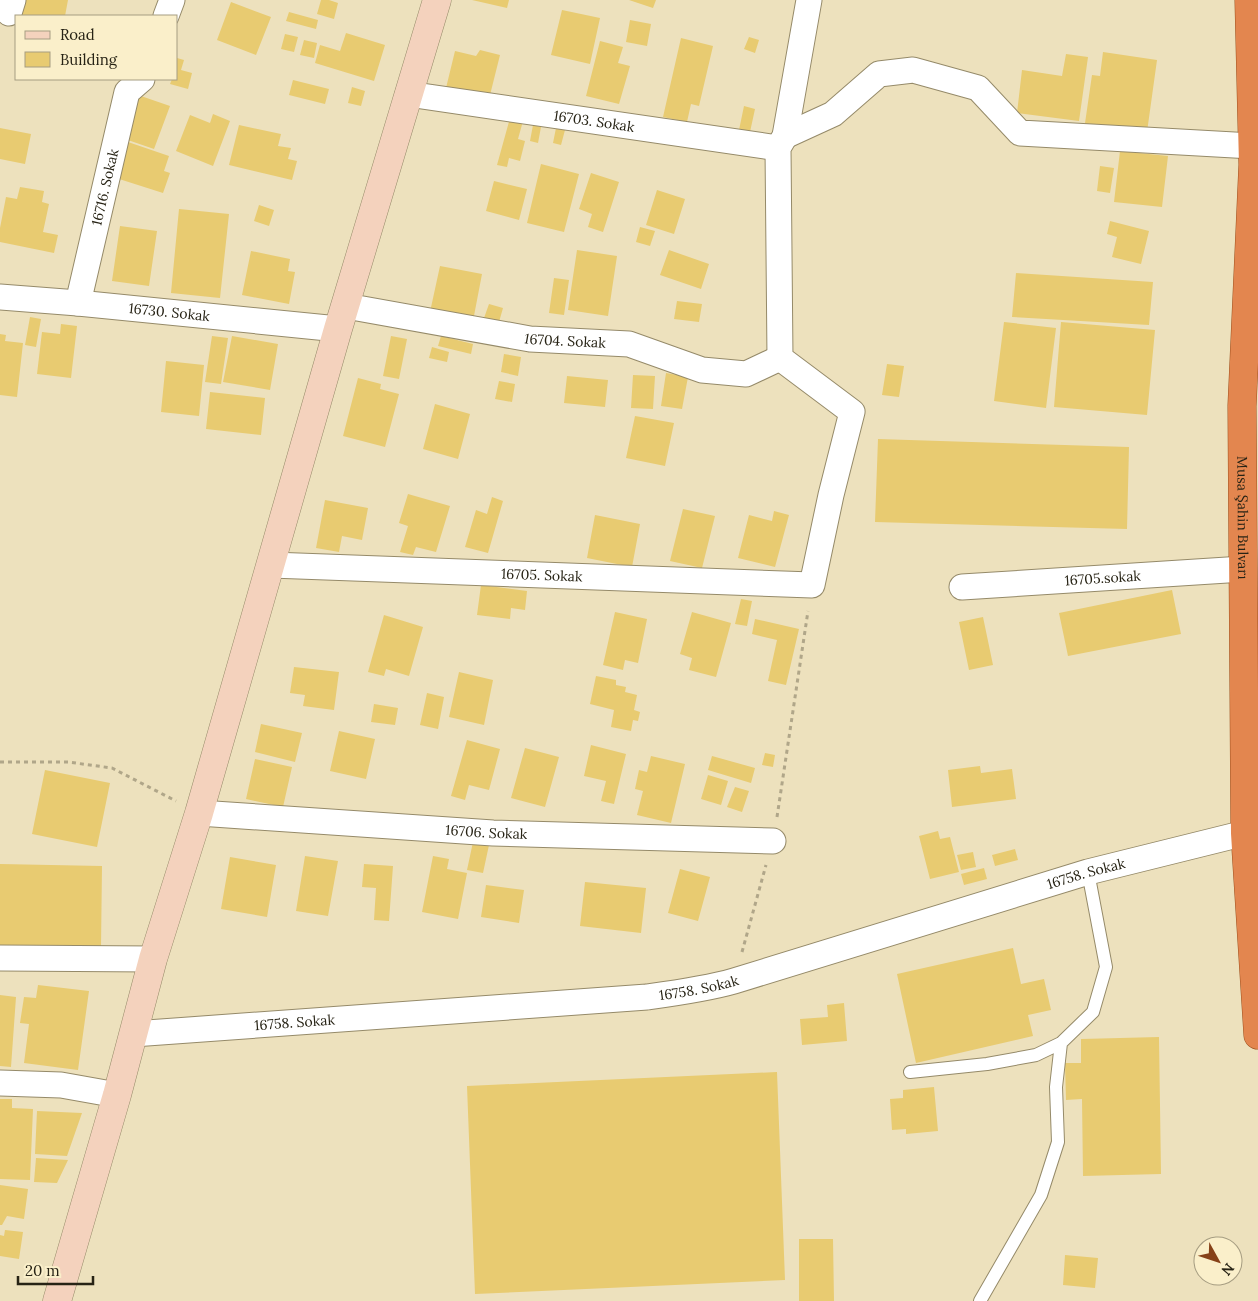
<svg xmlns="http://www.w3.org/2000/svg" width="1258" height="1301" font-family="Lora,serif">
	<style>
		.building { fill: #e8cb71 }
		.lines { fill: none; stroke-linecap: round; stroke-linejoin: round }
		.service-casing { stroke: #958a69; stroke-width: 14 }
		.minor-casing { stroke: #958a69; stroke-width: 27 }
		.secondary-casing { stroke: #958a69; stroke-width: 29 }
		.trunk-casing { stroke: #9d501e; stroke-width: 29 }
		.path { stroke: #b0a689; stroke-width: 3; stroke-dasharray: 4 4; stroke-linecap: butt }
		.service { stroke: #fff; stroke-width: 12 }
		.minor { stroke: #fff; stroke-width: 25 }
		.secondary { stroke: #f4d2bd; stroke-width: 28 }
		.trunk { stroke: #e3864f; stroke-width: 28 }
		.labels { text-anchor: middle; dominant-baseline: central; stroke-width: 4; stroke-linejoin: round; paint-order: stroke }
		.street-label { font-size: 14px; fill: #272315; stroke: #faefca }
	</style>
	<rect width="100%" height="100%" fill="#ede1bd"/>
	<path class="building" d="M22,0H68L65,16H18Z
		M321,0H329L338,3L334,19L317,14Z
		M472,0H509L507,8Z
		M629,0H656L653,8Z
		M231,2L271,17L256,55L217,40Z
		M562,10L600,18L590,64L551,55Z
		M289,12L318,20L316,29L286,21Z
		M630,20L651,24L647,46L626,42Z
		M346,33L385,45L374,81L315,63L320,45L340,51Z
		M285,34L298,37L294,52L281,49Z
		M749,37L759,40L755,53L744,49Z
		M681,38L713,46L699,106L691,104L687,122L663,117Z
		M304,40L317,43L314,58L300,55Z
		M600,41L623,47L618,63L630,66L619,104L586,96Z
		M480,50L500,55L489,99L446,88L455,51L476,56Z
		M1103,52L1157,60L1147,132L1084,130L1092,75L1100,76Z
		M1066,54L1088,57L1079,121L1017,113L1022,70L1062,76Z
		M177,58L184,60L181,70L192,73L188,89L170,84L172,79H176Z
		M293,80L329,89L325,104L289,95Z
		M352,87L365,91L361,106L348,103Z
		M138,95L170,106L154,149L122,138Z
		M744,106L755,109L750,132L739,130Z
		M213,114L230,121L213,166L176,151L190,115L210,123Z
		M510,118L523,121L518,139L525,141L520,161L509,158L507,167L497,165Z
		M239,125L281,134L278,146L291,148L288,159L297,161L292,180L229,165Z
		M533,125L541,127L538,143L530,141Z
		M0,128L31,134L25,164L0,159Z
		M556,128L565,130L561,145L553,143Z
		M128,142L169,156L164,171L170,173L163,193L116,178Z
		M1120,151L1168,156L1162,207L1114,202Z
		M541,164L579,174L564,232L527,223Z
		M1100,166L1114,168L1110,193L1097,191Z
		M591,173L619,182L603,232L588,227L592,214L579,209Z
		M494,181L527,189L519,220L486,211Z
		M20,187L44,191L42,202L49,204L43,232L58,235L54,253L0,242V228L6,197L17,199Z
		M657,190L685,199L674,234L646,225Z
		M259,205L274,210L269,226L254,221Z
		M179,209L229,214L220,298L171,293Z
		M1110,221L1149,231L1141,264L1112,257L1117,237L1107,234Z
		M120,226L157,231L149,286L112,281Z
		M640,227L655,231L650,246L636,242Z
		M577,250L617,256L608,316L568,310Z
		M669,250L709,264L701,289L660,275Z
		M251,251L290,259L288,271L295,272L289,304L242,295Z
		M440,266L482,274L473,321L430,312Z
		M1016,273L1153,282L1149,325L1012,317Z
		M554,278L569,280L564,315L549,313Z
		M677,301L702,304L699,322L674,319Z
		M489,304L503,308L499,322L484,318Z
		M30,317L41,319L36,347L25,345Z
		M1004,322L1056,328L1046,408L994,401Z
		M1061,322L1155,330L1147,415L1054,407Z
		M61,324L77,326L71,378L37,374L42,332L60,334Z
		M0,334L6,335L5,341L23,343L17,397L0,395Z
		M212,336L228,338L221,384L205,382Z
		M232,336L278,344L270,390L223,382Z
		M391,336L407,339L399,379L383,376Z
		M441,336L473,344L471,354L438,346Z
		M432,347L449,352L447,362L429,358Z
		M504,354L521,357L518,376L501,372Z
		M166,361L204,365L199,416L161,412Z
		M887,364L904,366L899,397L882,395Z
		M666,373L688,377L682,409L661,406Z
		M633,375L655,376L653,409L631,408Z
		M567,376L608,380L605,407L564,403Z
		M358,378L381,384L380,389L399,394L385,447L343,436Z
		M499,381L515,384L512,402L495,399Z
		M210,392L265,398L261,435L206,429Z
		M435,404L470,414L458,459L423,449Z
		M635,416L674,423L665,466L626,458Z
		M878,439L1129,447L1127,529L875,522Z
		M408,494L450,506L436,552L416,547L413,555L400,552L408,526L399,523Z
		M492,497L503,501L488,553L465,547L476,510L487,514Z
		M325,500L368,508L362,540L342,536L339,552L316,548Z
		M683,509L715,516L702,568L670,561Z
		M774,511L789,515L775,567L738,558L749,515L772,521Z
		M595,515L640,524L632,567L587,558Z
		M481,585L527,591L525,610L511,608L510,619L477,615Z
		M1172,590L1181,634L1068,656L1059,613Z
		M741,599L752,601L747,626L735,624Z
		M615,612L647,619L638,663L625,660L623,670L603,665Z
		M692,612L731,623L716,677L689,670L692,658L680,654Z
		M384,615L423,627L409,676L386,669L384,676L368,672Z
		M983,617L993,665L969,670L959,622Z
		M755,619L799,629L786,685L768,681L777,640L752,634Z
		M294,667L339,672L334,710L303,706L305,695L290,693Z
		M459,672L493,680L484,725L449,717Z
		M596,676L616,680V685L626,687L625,692L637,695L634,710L640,712L638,721L633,720L631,731L611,727L614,710L590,704Z
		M427,693L444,697L438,729L420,725Z
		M374,704L398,708L395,725L371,722Z
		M261,724L302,733L295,762L255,752Z
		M339,731L375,739L366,779L330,771Z
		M467,740L500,749L489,790L469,785L465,800L451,796Z
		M591,745L626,754L614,804L601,801L606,781L584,776Z
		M525,748L559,757L545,807L511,798Z
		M765,753L775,755L773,767L762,765Z
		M651,756L685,764L671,823L637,815L643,791L635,789L639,770L647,772Z
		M712,756L755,768L751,783L708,770Z
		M255,759L292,767L283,807L246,799Z
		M980,766L981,773L1012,769L1016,799L952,807L948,770Z
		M45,770L110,783L97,847L32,834Z
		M708,775L728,781L721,805L701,799Z
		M735,787L749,791L742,812L727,807Z
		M938,831L940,839L950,837L959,872L930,879L919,836Z
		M473,842L489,845L483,873L467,870Z
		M1015,849L1018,860L995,866L992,855Z
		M973,852L976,867L961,870L957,855Z
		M305,856L338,861L328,916L296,911Z
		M433,856L449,859L447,869L467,873L458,919L422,912Z
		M230,857L276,865L267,917L221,909Z
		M0,864L102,866L101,947L0,946Z
		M364,864L393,866L389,921L374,920L376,888L362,887Z
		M984,868L987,879L964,885L961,874Z
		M680,869L710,877L698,921L668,913Z
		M585,882L646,888L641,933L580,926Z
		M486,885L524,890L519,923L481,917Z
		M1013,948L1021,984L1044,979L1051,1010L1028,1015L1033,1036L916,1063L897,974Z
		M38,985L89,991L78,1070L24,1063L29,1024L20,1023L24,997L36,998Z
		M0,995L16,997L11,1067L0,1066Z
		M844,1003L847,1041L802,1045L800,1019L828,1017L827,1005Z
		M1159,1037L1161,1174L1083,1176L1082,1099L1066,1100L1065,1063H1081V1039Z
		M777,1072L785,1280L475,1294L467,1086Z
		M934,1087L938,1131L906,1134V1129L892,1130L890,1099L903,1098V1090Z
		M0,1099H12V1108L33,1109L30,1180L0,1179Z
		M37,1111L82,1113L67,1156L35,1154Z
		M36,1158L68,1160L57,1183L34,1182Z
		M0,1185L28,1189L24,1219L7,1216L2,1225H0Z
		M5,1230L23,1232L19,1259L0,1256V1235L4,1236Z
		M799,1239H833L834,1301H799Z
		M1065,1255L1098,1258L1095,1288L1063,1285Z"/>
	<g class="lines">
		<defs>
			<path id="service" d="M910,1072L987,1064L1036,1055L1061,1043L1093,1012L1106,967L1088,872
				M980,1301L1041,1195L1058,1142L1056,1087L1061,1043"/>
			<g id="minor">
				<path d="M9,13L13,0"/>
				<path d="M166,16L172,0"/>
				<path id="s1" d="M408,94L778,148"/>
				<path d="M785,136L833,114L879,74L913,70L978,88L1020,133L1252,146"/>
				<path id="s2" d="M0,297L78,303L338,329"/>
				<path id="s3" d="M78,303L127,92L142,79"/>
				<path id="s4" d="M346,306L530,339L629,344L702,370L746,374L780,358"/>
				<path id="s5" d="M271,565L812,585L831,495L852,412L780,358L778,148L785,136L809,0"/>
				<path id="s6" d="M962,587L1243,569"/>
				<path id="s7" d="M199,813L493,833L773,841"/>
				<path d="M0,958L153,959"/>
				<path id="s8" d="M133,1034L647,997C676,993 706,989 734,981L1088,872L1245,833"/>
				<path d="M0,1083L61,1085L117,1095"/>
			</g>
			<path id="secondary" d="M57,1301L117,1095L153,959L199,813L338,329L437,0"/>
			<g id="trunk">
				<path id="s9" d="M1249,0L1253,165L1242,406L1245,833L1258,1035"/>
			</g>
		</defs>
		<use href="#service" class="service-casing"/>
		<use href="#minor" class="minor-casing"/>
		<use href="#secondary" class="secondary-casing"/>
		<use href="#trunk" class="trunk-casing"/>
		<path class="path" d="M0,762H68L112,768L176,801
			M777,817L808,611
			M742,952L766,865"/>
		<use href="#service" class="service"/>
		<use href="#minor" class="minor"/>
		<use href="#secondary" class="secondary"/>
		<use href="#trunk" class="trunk"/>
	</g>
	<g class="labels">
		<g class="street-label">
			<text stroke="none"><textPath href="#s1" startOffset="188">16703. Sokak</textPath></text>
			<text stroke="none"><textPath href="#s3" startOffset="119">16716. Sokak</textPath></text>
			<text stroke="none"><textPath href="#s2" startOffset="170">16730. Sokak</textPath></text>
			<text stroke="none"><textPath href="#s4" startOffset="222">16704. Sokak</textPath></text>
			<text stroke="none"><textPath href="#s9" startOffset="518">Musa Şahin Bulvarı</textPath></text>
			<text stroke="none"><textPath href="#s5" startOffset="271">16705. Sokak</textPath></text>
			<text stroke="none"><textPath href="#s6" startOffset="141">16705.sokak</textPath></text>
			<text stroke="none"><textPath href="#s7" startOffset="288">16706. Sokak</textPath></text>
			<text stroke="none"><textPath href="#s8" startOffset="972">16758. Sokak</textPath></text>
			<text stroke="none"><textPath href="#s8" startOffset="568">16758. Sokak</textPath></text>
			<text stroke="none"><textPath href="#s8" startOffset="162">16758. Sokak</textPath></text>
		</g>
	</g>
	<rect x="15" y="15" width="162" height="65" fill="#faefca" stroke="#a69d82"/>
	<rect x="25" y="31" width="25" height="8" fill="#f4d2bd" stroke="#a69d82"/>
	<text x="60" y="40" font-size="15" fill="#272315">Road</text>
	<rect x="25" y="52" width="25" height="15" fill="#e8cb71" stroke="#a69d82"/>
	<text x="60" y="65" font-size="15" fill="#272315">Building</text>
	<g transform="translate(1218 1261) rotate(130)"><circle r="24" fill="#faefca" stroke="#a69d82"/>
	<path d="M0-4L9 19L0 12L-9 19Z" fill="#864118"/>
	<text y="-8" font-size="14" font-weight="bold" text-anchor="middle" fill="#272315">N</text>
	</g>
	<path d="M18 1276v8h75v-8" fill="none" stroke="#272315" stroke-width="2.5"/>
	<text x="25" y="1276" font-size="15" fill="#272315" stroke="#faefca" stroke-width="4" paint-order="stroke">20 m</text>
</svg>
